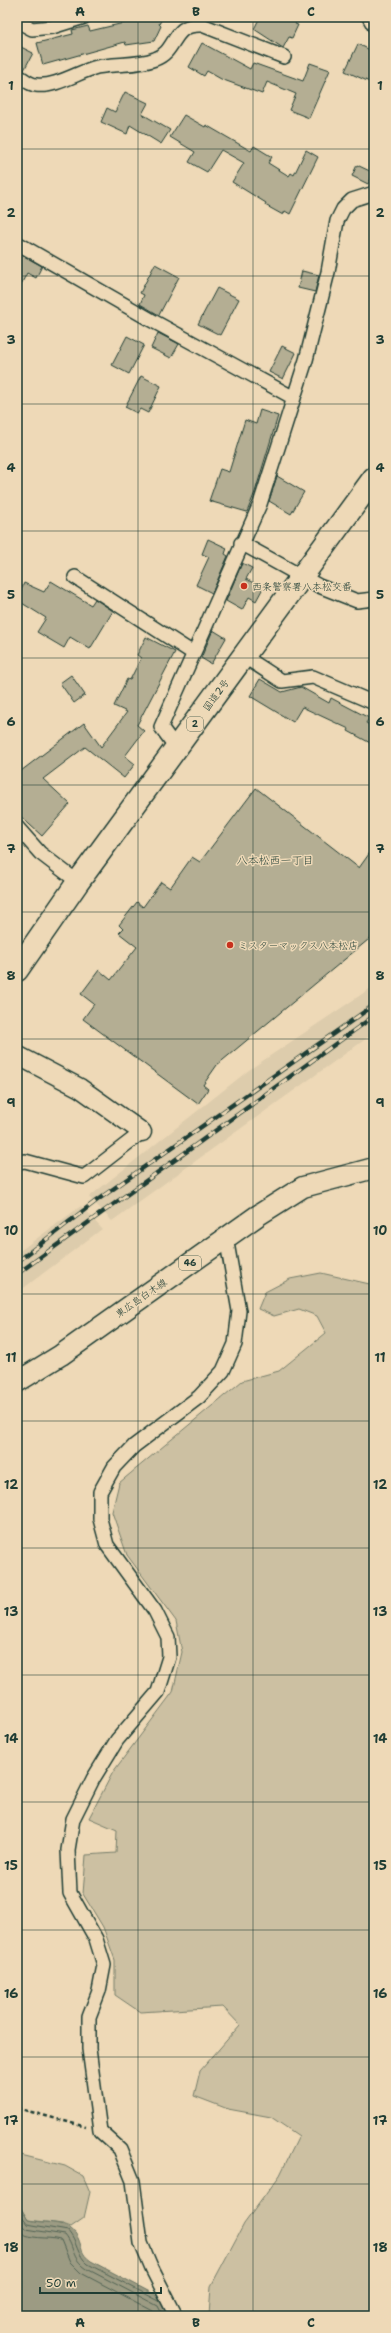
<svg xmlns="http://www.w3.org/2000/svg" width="391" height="2333" font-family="'Shantell Sans','Klee One',sans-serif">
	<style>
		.built { fill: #ddccac }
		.green { fill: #ccc0a2; stroke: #767e6b }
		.water { fill: #9c9b83; stroke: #6a7563 }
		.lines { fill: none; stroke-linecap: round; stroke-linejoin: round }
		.shore { stroke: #516354; stroke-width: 1 }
		.building { fill: #b4ae93; stroke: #1f3d34 }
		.street-casing { stroke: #1f3d34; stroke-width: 16 }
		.secondary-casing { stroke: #1f3d34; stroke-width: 21 }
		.primary-casing { stroke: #1f3d34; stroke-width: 23 }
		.highway-casing { stroke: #1f3d34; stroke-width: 25 }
		.path { stroke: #1f3d34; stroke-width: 2.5; stroke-dasharray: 4 3; stroke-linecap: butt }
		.street { stroke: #eed9b7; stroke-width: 13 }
		.secondary { stroke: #eed9b7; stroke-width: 18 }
		.primary { stroke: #eed9b7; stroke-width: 20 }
		.highway { stroke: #eed9b7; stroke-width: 22 }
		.rail-casing { stroke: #1f3d34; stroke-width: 4.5 }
		.rail { stroke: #eed9b7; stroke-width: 3; stroke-dasharray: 9; stroke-linecap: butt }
		.grid { fill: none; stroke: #1f3d34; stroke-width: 1; stroke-opacity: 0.55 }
		.poi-dot { fill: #c8321e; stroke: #eed9b7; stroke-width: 1.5 }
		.labels { text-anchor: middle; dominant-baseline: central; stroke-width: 3; stroke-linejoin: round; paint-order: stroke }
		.shield { fill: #eed9b7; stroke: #5d6c5b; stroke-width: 1 }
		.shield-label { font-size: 9px; font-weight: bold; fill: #1f3d34 }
		.poi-label { font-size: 10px; fill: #1f3d34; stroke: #eed9b7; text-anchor: start }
		.street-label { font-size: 10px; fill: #1f3d34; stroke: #eed9b7 }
		.neighbourhood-label { font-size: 11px; fill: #1f3d34; stroke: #eed9b7 }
		.neatline { fill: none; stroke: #1f3d34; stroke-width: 1.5 }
		.grid-label { font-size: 13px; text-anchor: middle; font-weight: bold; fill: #1f3d34 }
	</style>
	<rect width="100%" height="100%" fill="#eed9b7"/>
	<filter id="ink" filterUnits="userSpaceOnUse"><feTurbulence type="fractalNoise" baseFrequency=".025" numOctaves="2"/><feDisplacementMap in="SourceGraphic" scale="8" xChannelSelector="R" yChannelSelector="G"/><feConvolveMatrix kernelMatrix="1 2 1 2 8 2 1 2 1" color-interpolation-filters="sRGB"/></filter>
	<g filter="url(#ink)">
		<path class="built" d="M374,986V1033L112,1221L89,1197L249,1070Z
			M81,1206L102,1229L17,1293V1253Z"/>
		<path class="green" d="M321,1273L374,1285V2316H209L211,2286L244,2224L280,2175L299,2136L271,2117L228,2109L194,2096L200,2071L240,2025L223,2007L140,2012L115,1995V1960L103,1927L83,1894L86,1855L116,1853L117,1830L89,1818L113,1772L173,1692L182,1652L176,1621L127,1555L112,1512L119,1483L242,1381L279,1371L326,1333L317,1316L299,1309L274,1316L258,1309L265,1292L290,1279Z
			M17,2154L65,2166L83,2176L90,2192L84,2218L71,2227L63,2224L28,2220L17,2202Z"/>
		<path class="water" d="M17,2202L28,2220C45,2224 70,2219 78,2238C83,2249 80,2253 91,2261L165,2300L172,2316H17Z"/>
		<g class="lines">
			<path class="shore" d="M17,2210L27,2224L68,2231C78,2243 76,2254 88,2264L161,2302
				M17,2220L26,2229L65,2235C76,2249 70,2257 87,2269L158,2306L163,2316
				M17,2230C29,2241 47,2236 61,2240L70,2262L81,2273L153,2311L156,2316"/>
		</g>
		<path class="building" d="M149,17H163L159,24L161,26L154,41L126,45L125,42L43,65L37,43L73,34L72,30L88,26L90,31Z
			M260,17H299L295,24L298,25L292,38L289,37L283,48L254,29Z
			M202,43L250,69L253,63L303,81L310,63L330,70L309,118L289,110L296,94L267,82L262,94L221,79L207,71L204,76L189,67Z
			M358,44L374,52V84L345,71Z
			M17,45L33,53L24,70L17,67Z
			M125,92L148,103L142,114L170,130L161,144L130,125L127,134L101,122L107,108L115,112Z
			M184,115L205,127L206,125L251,151L254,146L272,157L268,163L289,176L291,173L294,175L306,150L318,157L290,214L285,211L283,215L265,205L266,203L232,182L244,163L221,150L207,172L189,162L195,152L170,137Z
			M357,165L374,173L368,184L352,176Z
			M22,255L42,266L36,278L27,273L17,292V266Z
			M155,264L179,277L159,315L140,304L144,295L140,293Z
			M302,271L319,275L315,292L298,288Z
			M217,288L239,299L220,335L198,324Z
			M158,333L179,344L171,358L151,348Z
			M127,336L144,345L129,374L112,365Z
			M282,346L296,353L283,379L269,372Z
			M141,376L161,386L148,413L140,409L137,413L125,407Z
			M260,410L278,416L255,492L247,512L209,501L220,469L229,472L245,420L256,424Z
			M277,476L304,492L291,514L269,501Z
			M208,539L227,548L225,554L228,556L212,593L196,585L209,557L202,554Z
			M242,563L252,568L246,579L263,588L256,601L249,597L242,610L226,601Z
			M51,581L91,605L95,599L113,611L90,649L70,637L64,648L37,632L46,618L17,600L24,583L44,592Z
			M213,630L226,638L211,664L201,658Z
			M146,637L175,652L137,725L144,731L125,756L135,764L124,778L85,747L43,779L70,804L42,836L17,813V774L84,723L101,747L127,712L114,706L127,679L130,680L141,658L137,655Z
			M71,675L85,695L74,703L60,683Z
			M260,679L282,692L301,687L329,703L331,698L369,718L366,723L374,727V745L348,731L349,729L302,707L293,722L250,696Z
			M256,788L359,868L374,847V935L217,1065L203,1085L208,1089L198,1104L83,1019L94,1004L81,994L99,970L111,980L137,947L119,933L123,929L119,925L137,902L143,907L161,882L170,888L192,857L200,862Z"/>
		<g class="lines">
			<defs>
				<path id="street" d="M369,17L374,26
					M17,21L32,29L52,27L84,17
					M17,75C22,78 30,85 36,85C55,88 80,71 97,67C116,63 138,66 155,59C178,51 171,23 202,25L284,57
					M17,243L151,320L294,398
					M241,543L319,586L357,601L374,599
					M75,577L193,653
					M245,657L282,681L313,677L374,703
					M177,749L161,727L260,504L306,360L328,272L337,221L343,209L352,200L374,193
					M17,827L40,853L78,882
					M17,1162L25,1161L84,1177L142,1132
					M176,2316L152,2269L141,2243L133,2181L120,2149L100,2131L89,2049V2017L99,1991L104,1965L96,1939L70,1893L68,1850L73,1819L93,1779L117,1740L158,1692L169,1657L168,1637L155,1611L107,1545L100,1519V1492L114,1467L134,1446L199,1397L223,1371L235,1344L239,1311L226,1237"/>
				<path id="secondary" d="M17,1055L80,1088L142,1132"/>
				<path id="primary" d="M17,1382L61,1355L257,1216L303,1187L374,1168"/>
				<path id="highway" d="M17,970L78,882L374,478"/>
			</defs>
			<use href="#street" class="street-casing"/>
			<use href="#secondary" class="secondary-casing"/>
			<use href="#primary" class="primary-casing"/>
			<use href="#highway" class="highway-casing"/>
			<path class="path" d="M17,2108L86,2127"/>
			<use href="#street" class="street"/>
			<use href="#secondary" class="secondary"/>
			<use href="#primary" class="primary"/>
			<use href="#highway" class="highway"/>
			<defs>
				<path id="rail" d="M17,1262L96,1201L374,1005
					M17,1274L374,1016"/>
			</defs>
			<use href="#rail" class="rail-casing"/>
			<use href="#rail" class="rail"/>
		</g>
	</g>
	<path class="grid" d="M138,17V2316M253,17V2316M17,149H374M17,276H374M17,404H374M17,531H374M17,658H374M17,785H374M17,912H374M17,1039H374M17,1166H374M17,1294H374M17,1421H374M17,1548H374M17,1675H374M17,1802H374M17,1930H374M17,2057H374M17,2184H374"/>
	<g class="poi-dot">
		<circle cx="244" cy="586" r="4"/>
		<circle cx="230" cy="945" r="4"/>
	</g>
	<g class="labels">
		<g class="shield">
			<rect x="187" y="717" width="16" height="14" rx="3"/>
			<rect x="179" y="1256" width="22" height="14" rx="3"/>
		</g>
		<g class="shield-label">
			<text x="195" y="724">2</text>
			<text x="190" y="1263">46</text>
		</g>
		<g class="poi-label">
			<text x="252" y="586">西条警察署八本松交番</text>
			<text x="238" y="945">ミスターマックス八本松店</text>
		</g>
		<g class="street-label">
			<text transform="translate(216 695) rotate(-54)">国道2号</text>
			<text transform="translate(141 1298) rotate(-35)">東広島白木線</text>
		</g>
		<g class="neighbourhood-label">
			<text x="275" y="860">八本松西一丁目</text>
		</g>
	</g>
	<rect width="391" height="2333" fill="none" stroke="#eed9b7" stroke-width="44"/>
	<path d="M40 2287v6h121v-6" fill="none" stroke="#1f3d34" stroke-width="2"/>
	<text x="46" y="2287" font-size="12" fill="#1f3d34" stroke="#eed9b7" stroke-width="3" paint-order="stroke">50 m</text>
	<rect x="22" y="22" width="347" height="2289" class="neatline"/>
	<g class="grid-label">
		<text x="80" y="16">A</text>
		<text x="196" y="16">B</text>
		<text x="311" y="16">C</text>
		<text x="11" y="90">1</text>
		<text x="380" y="90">1</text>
		<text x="11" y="217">2</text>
		<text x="380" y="217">2</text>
		<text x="11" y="344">3</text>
		<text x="380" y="344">3</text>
		<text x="11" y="472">4</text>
		<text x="380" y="472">4</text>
		<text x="11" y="599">5</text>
		<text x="380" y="599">5</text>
		<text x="11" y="726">6</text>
		<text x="380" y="726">6</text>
		<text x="11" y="853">7</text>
		<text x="380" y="853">7</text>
		<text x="11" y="980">8</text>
		<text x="380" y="980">8</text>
		<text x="11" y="1107">9</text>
		<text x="380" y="1107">9</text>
		<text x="11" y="1235">10</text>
		<text x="380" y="1235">10</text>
		<text x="11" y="1362">11</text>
		<text x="380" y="1362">11</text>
		<text x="11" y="1489">12</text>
		<text x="380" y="1489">12</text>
		<text x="11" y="1616">13</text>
		<text x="380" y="1616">13</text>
		<text x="11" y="1743">14</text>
		<text x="380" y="1743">14</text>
		<text x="11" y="1870">15</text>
		<text x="380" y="1870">15</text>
		<text x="11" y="1998">16</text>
		<text x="380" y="1998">16</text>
		<text x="11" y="2125">17</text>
		<text x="380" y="2125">17</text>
		<text x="11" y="2252">18</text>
		<text x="380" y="2252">18</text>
		<text x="80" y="2327">A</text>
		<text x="196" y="2327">B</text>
		<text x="311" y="2327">C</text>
	</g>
</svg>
